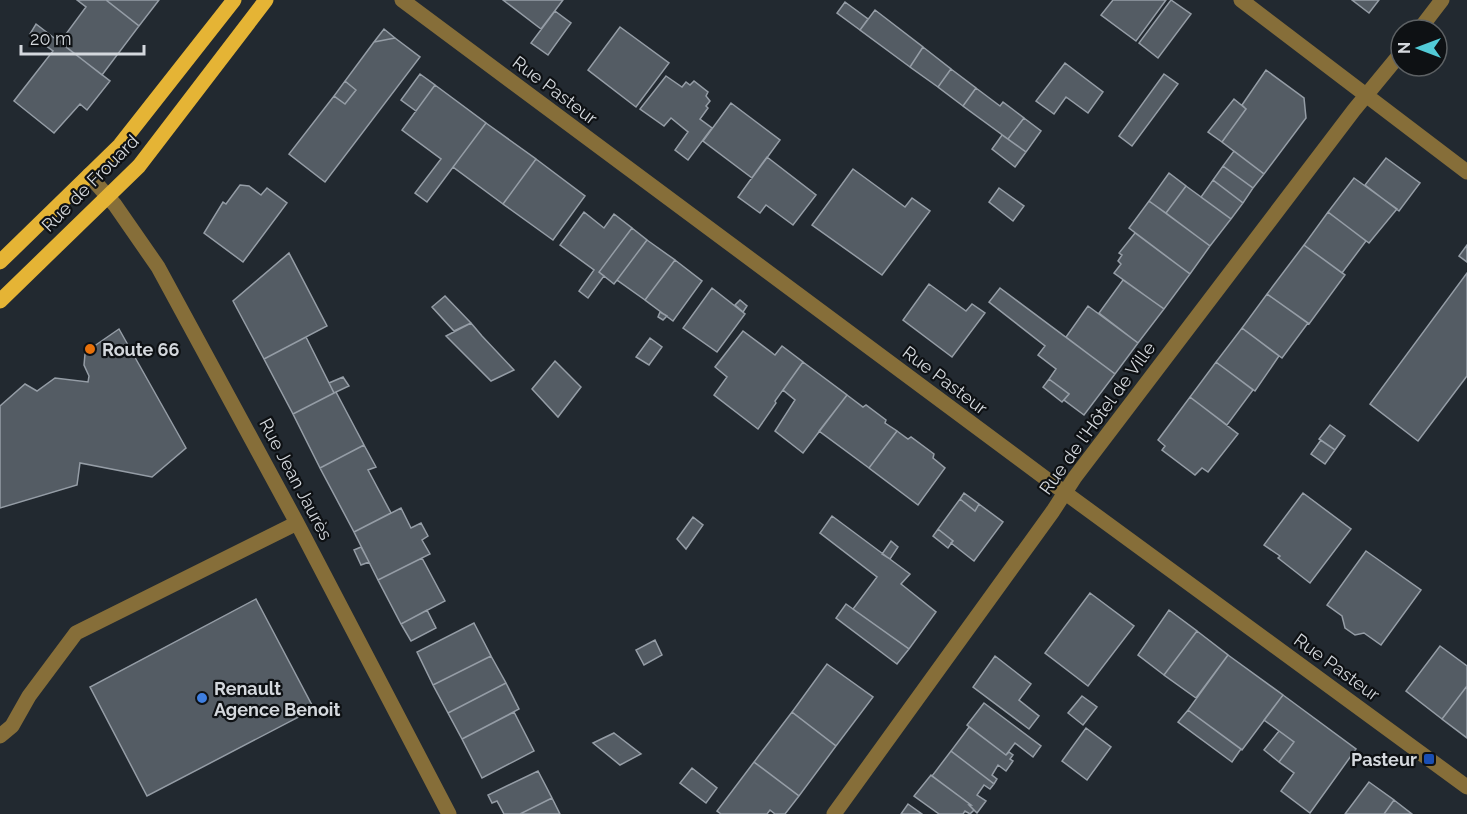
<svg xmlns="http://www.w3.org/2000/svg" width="1467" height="814" font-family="Raleway,sans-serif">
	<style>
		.building { fill: #545c64; stroke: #959da6; stroke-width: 1.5 }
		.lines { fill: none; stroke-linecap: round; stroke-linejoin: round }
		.minor { stroke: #866e39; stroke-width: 15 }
		.major { stroke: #e5b435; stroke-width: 15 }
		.food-dot { fill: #e8710a; stroke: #0e1114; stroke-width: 2 }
		.shop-dot { fill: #3f7fe0; stroke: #0e1114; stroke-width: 2 }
		.transit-dot { fill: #1a4fb4; stroke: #0e1114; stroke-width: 2 }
		.labels { text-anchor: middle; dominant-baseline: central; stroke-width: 4.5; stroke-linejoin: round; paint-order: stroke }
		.street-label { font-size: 18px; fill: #d4d8dd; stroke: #0e1114 }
		.poi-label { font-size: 18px; font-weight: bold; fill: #d4d8dd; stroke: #0e1114; text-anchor: start }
	</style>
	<rect width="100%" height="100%" fill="#222930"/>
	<path class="building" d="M77,0H106L139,26L102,75L60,42L86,7Z
		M106,0H159L139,26Z
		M503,0H563L541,29Z
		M1113,0H1166L1136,41L1101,15Z
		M1171,0L1191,14L1158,58L1139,43Z
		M1352,0H1379L1369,13Z
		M845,2L868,19L860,30L837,13Z
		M875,10L923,47L910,67L860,30Z
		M555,11L571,23L548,55L531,43Z
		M36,24L110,81L87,110L80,104L54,133L14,101L53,51L30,34Z
		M620,27L669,63L636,107L588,70Z
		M384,29L395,38L374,42Z
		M395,38L420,57L325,182L289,154L334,96L345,104L356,90L345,81L374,42Z
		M923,47L951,69L938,87L910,67Z
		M1065,63L1103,92L1088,113L1066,97L1054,114L1036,101Z
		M951,69L976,88L963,106L938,87Z
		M1266,70L1304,98L1306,118L1264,174L1222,142L1246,109L1242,105Z
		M420,74L435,85L416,111L401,100Z
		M1164,74L1178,84L1132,146L1119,136Z
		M666,76L682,87L686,82L690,85L694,81L708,92L706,96L710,101L706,106L708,108L700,119L712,128L688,160L675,150L688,132L671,118L664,126L640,109Z
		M345,81L356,90L345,104L334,96Z
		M435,85L486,123L427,202L415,193L441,159L402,130Z
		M976,88L1000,106L1003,102L1024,118L1008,139L963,106Z
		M1234,99L1246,109L1222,142L1208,132Z
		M731,103L780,140L752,178L703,141Z
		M1024,118L1041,131L1026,152L1008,139Z
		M486,123L536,159L503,204L453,167Z
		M1002,135L1026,152L1015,167L992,149Z
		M1234,151L1264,174L1253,188L1223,166Z
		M767,157L816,195L793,225L766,205L760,213L738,197Z
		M1386,158L1420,183L1399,211L1365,185Z
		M536,159L585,196L553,240L503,204Z
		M1223,166L1253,188L1243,203L1213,180Z
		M853,169L905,207L912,198L930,211L882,275L812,225Z
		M1169,173L1186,186L1166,213L1149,201Z
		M1354,178L1397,209L1369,243L1328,212Z
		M1213,180L1243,203L1231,219L1201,197Z
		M240,185L249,186L261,195L267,188L287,203L243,262L204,233L223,202L226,204Z
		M1186,186L1231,219L1210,246L1166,213Z
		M999,188L1024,206L1013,221L989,202Z
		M1149,201L1210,246L1190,274L1129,228Z
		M584,212L604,228L614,214L632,228L599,272L604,276L588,298L579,291L594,270L560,245Z
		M1328,212L1366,241L1342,273L1304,245Z
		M632,228L647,240L614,284L599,272Z
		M1135,233L1190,274L1164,309L1114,273L1121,264L1118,261L1122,255L1119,253Z
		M647,240L675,260L645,300L617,280Z
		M1304,245L1345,275L1309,324L1267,294Z
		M1467,245V262L1459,256Z
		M289,253L327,326L264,359L233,301Z
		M675,260L702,281L673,321L645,300Z
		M1467,273V376L1418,441L1370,404Z
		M1123,280L1164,309L1138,343L1099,313Z
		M929,284L966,311L972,304L985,313L952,357L903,320Z
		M712,288L745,314L717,352L683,328Z
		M1000,288L1115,374L1084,415L1064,400L1069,394L1049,379L1056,369L1038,355L1045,346L989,302Z
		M1267,294L1308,323L1282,358L1242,328Z
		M445,296L471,323L454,331L432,307Z
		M740,300L747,306L743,312L735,305Z
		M1088,306L1138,343L1115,374L1066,337Z
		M660,312L667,316L663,320L658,317Z
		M471,323L482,336L514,370L491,381L446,336Z
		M1242,328L1279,356L1255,391L1216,362Z
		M119,329L186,448L152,477L80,463L77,485L0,508V406L25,384L37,391L55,378L88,382L89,376L84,365L85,354L90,349Z
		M743,331L775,355L782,346L803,362L775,401L776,403L758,429L714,395L727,377L715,367Z
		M306,337L334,393L293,414L264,359Z
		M650,338L662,347L649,365L636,357Z
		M555,361L581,387L558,417L532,389Z
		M803,362L847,395L803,453L775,431L795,400L783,390Z
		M1216,362L1253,390L1227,425L1190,397Z
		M343,377L349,386L334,393L329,383Z
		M1049,379L1069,394L1062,402L1043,387Z
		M336,392L364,445L320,468L293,414Z
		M847,395L863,407L866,405L886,420L885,423L897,431L869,468L819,431Z
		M1190,397L1238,434L1208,472L1202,468L1195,475L1162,450L1165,446L1158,440Z
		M1330,425L1345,436L1335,450L1319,439Z
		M897,431L908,439L911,437L934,454L933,458L945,468L918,505L869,468Z
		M1321,440L1335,450L1325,464L1311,454Z
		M364,445L376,467L368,470L391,513L354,532L320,468Z
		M964,493L979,504L975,511L960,499Z
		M1303,493L1351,529L1310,583L1278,558L1280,556L1264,545Z
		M960,499L975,511L979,504L1003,522L974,561L951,543L953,541L938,529Z
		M401,508L411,528L421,523L428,536L422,540L430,554L378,580L354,532Z
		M832,516L910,574L901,584L936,612L909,649L853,609L877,577L820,533Z
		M693,517L703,525L686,549L677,539Z
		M938,529L953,541L948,548L933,536Z
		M891,541L898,547L890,559L882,554Z
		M361,547L369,562L361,565L354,550Z
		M1366,551L1421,590L1381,645L1364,633L1355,635L1345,628L1342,616L1327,605Z
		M422,558L445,601L401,624L378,580Z
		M1090,593L1134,626L1088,686L1045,653Z
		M256,599L314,709L147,796L90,687Z
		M846,604L909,649L897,664L836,618Z
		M427,610L436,628L411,641L401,624Z
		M1169,610L1197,631L1164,675L1138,655Z
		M474,623L491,656L433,685L417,652Z
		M1197,631L1228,655L1196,698L1164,675Z
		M655,640L662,655L644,665L636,650Z
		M1440,646L1467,666V686L1442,719L1406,691Z
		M1228,655L1283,695L1242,750L1188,710Z
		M491,656L506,683L448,713L433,685Z
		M995,656L1031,684L1019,700L1039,716L1029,729L973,687Z
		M827,664L873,697L836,746L792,712Z
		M506,683L519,709L462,739L448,713Z
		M1467,686V738L1442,719Z
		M1283,695L1356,749L1310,813L1281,791L1294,773L1279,762L1294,742L1264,720Z
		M1082,696L1097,707L1083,725L1068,713Z
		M984,703L1041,746L1033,757L1015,743L1006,755L967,725Z
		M1188,710L1241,749L1232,762L1178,722Z
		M514,712L534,751L482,778L462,739Z
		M792,712L836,746L799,796L754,762Z
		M969,727L1006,755L1009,752L1013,755L1010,759L1013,761L1006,771L998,765L992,775L997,779L994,784L951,751Z
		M1086,728L1111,747L1087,780L1062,761Z
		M1279,731L1294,742L1279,762L1264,750Z
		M614,733L641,754L620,765L593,743Z
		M951,751L994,784L990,789L984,785L977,795L986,801L977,813L969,805H971L932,776Z
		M754,762L799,796L785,814H775L770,810L767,814H721L717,811Z
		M692,768L717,788L706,803L680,783Z
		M538,771L552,798L520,814H504L497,801L492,803L488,795Z
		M931,775L971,805H969L974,810L970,814L965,811L963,814H939L914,796Z
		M1369,782L1394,800L1384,814H1345Z
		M552,798L560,814H520Z
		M1394,800L1412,814H1384Z
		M908,804L922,814H901Z"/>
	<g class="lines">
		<path class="minor" d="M402,0L1049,481L1467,787
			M1241,0L1467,172
			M1419,30L1442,0
			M89,175L115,205L158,267L297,523L449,814
			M0,736L12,726L29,696L76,633L297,523
			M834,814L1053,511L1075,477L1354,110L1401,53"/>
		<path class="major" d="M0,262L120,145L234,0
			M0,301L139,166L266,0"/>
	</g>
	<circle class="food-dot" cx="90" cy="349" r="6"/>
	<circle class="shop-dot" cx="202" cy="698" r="6"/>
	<rect class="transit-dot" x="1423" y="753" width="12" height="12" rx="3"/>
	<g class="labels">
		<g class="street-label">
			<text transform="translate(555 90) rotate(37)">Rue Pasteur</text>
			<text transform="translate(90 183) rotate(-45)">Rue de Frouard</text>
			<text transform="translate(945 380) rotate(37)">Rue Pasteur</text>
			<text transform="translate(1097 418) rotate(-54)">Rue de l'Hôtel de Ville</text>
			<text transform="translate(296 479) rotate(62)">Rue Jean Jaurès</text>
			<text transform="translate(1337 667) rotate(36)">Rue Pasteur</text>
		</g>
		<g class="poi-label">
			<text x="102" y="349">Route 66</text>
			<text x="214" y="688">Renault<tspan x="214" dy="21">Agence Benoit</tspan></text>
			<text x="1417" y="759" text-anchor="end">Pasteur</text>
		</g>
	</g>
	<g transform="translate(1419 48) rotate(270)"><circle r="28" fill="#0e1114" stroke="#5d6164" stroke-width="1.5"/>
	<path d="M0-4.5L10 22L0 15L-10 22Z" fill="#52cbd7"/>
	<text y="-9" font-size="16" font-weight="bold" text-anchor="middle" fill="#d4d8dd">N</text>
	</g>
	<path d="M21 45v9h123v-9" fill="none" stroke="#d4d8dd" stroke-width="3"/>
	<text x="30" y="45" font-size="18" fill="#d4d8dd" stroke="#0e1114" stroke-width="4.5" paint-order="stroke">20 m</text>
</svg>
